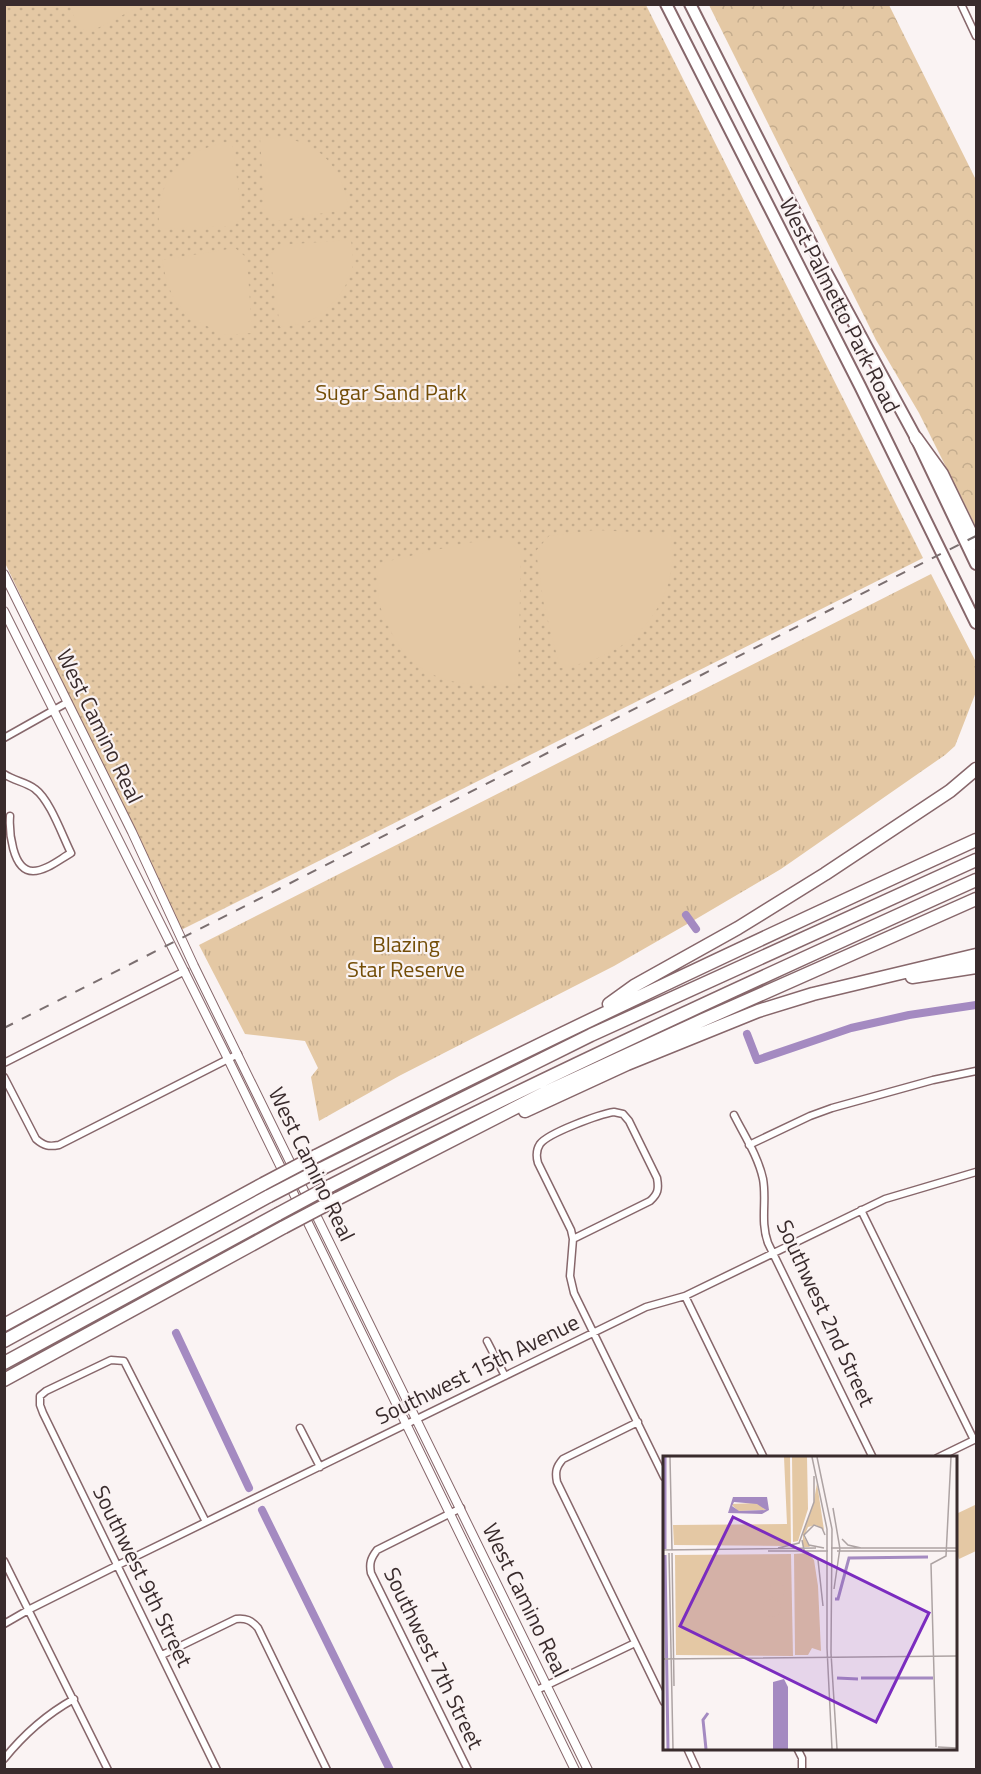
<svg xmlns="http://www.w3.org/2000/svg" width="981" height="1774" font-family="'Titillium Web',sans-serif">
	<style>
		.grass { fill: url(#grass-tufts) }
		.forest { fill: url(#forest-crowns) }
		.park { fill: url(#park-dots) }
		.garden { fill: #e4c8a4 }
		.lines { fill: none; stroke-linecap: round; stroke-linejoin: round }
		.canal { stroke: #a48ac1; stroke-width: 8 }
		.minor-casing { stroke: #87676b; stroke-width: 9 }
		.tertiary-casing { stroke: #87676b; stroke-width: 10 }
		.primary-casing { stroke: #87676b; stroke-width: 14 }
		.motorway-casing { stroke: #87676b; stroke-width: 15 }
		.minor { stroke: #fff; stroke-width: 6 }
		.tertiary { stroke: #fff; stroke-width: 8 }
		.primary { stroke: #fff; stroke-width: 10 }
		.motorway { stroke: #fff; stroke-width: 12 }
		.rail { stroke: #7b6f70; stroke-width: 2; stroke-dasharray: 10 10; stroke-linecap: butt }
		.motorway-bridge-casing { stroke: #87676b; stroke-width: 15; stroke-linecap: butt }
		.motorway-bridge { stroke: #fff; stroke-width: 12 }
		.labels { text-anchor: middle; dominant-baseline: central; stroke-width: 4.5; stroke-linejoin: round; paint-order: stroke }
		.street-label { font-size: 22px; fill: #392b2c; stroke: #faf3f3 }
		.park-label { font-size: 22px; fill: #734d07; stroke: #faf3f3 }
		.inset-river { fill: none; stroke: #a48ac1; stroke-width: 3 }
		.inset-road { fill: none; stroke: #ada3a3; stroke-width: 1.5 }
		.view { fill: #7b2cbf; fill-opacity: 0.15; stroke: #7b2cbf; stroke-width: 3 }
		.inset-edge { fill: none; stroke: #392b2c; stroke-width: 3 }
	</style>
	<defs>
		<pattern id="grass-tufts" width="24" height="20" patternUnits="userSpaceOnUse" patternTransform="scale(1.5)"><rect width="24" height="20" fill="#e4c8a4"/><path d="M3 7l-1-3M5 7V3M7 7l1-3M15 17l-1-3M17 17v-4M19 17l1-3" fill="none" stroke="#c4ac8d"/></pattern>
		<pattern id="forest-crowns" width="20" height="18" patternUnits="userSpaceOnUse" patternTransform="scale(1.5)"><rect width="20" height="18" fill="#e4c8a4"/><path d="M2 6a3 3 0 1 1 6 0M12 15a3 3 0 1 1 6 0" fill="none" stroke="#c4ac8d"/></pattern>
		<pattern id="park-dots" width="8" height="8" patternUnits="userSpaceOnUse" patternTransform="scale(1.5)"><rect width="8" height="8" fill="#e4c8a4"/><path d="M2 2h.1M6 6h.1" fill="none" stroke="#c4ac8d" stroke-width="1.8" stroke-linecap="round"/></pattern>
	</defs>
	<rect width="100%" height="100%" fill="#faf3f3"/>
	<path class="grass" d="M931,574L976,662V692L955,746L945,755L781,869L696,919L614,966L399,1076L319,1121L311,1077L318,1068L305,1041L245,1034L199,945Z"/>
	<path class="forest" d="M709,5H889L976,180V524L975,525L919,413L876,340Z"/>
	<path class="park" d="M5,4L646,5L923,558L181,930L5,563Z"/>
	<path class="garden" d="M72,5V4L142,5L92,31H87C78,28 71,14 72,5Z
		M279,137C322,143 342,168 349,209L276,221L265,213L260,138Z
		M232,141L242,217L234,226L159,229C156,177 182,150 232,141Z
		M351,240C352,247 353,256 353,263C350,288 327,315 304,323C297,325 288,326 280,327L270,255L278,245Z
		M235,248L247,258L252,333L225,335L189,317L175,301L167,283L162,260Z
		M595,530L671,534C671,544 673,556 672,566C663,626 616,660 560,668L544,605L536,551L549,536Z
		M506,538L521,553L518,684C464,688 413,684 389,627C386,620 382,613 380,606C377,592 378,578 376,564L466,543Z
		M975,1505L976,1551L959,1559L956,1551V1514Z"/>
	<g class="lines">
		<path class="canal" d="M686,915L696,929
			M747,1034L757,1060L851,1028L909,1015L976,1005
			M176,1333L249,1488
			M262,1510L390,1770"/>
		<defs>
			<path id="minor" d="M961,4L976,36
				M4,738L68,702
				M4,774C14,781 26,782 35,789C50,800 62,835 71,853C60,859 46,871 33,871C12,871 9,830 10,816
				M4,1063L185,971
				M4,1077L36,1139C44,1146 49,1147 59,1145L238,1054
				M614,1112L623,1114L629,1121L657,1178C659,1189 658,1194 650,1201L573,1239L571,1230L538,1163C536,1156 536,1150 540,1144C548,1133 600,1114 614,1112Z
				M734,1115C744,1135 758,1156 763,1179C767,1201 760,1221 768,1243L873,1458
				M749,1145L810,1116L832,1108L933,1080L976,1071
				M861,1210L974,1440
				M573,1239L570,1276L574,1293L664,1477
				M685,1296L764,1458
				M487,1341L505,1376
				M638,1422L563,1459C556,1467 555,1472 557,1482L664,1702
				M300,1428L320,1467
				M937,1458L976,1439
				M461,1508L377,1550C371,1558 369,1563 371,1573L468,1770
				M206,1522L124,1361L111,1360L46,1391L40,1396V1405L43,1413L217,1770
				M4,1561L108,1770
				M4,1624L30,1609L112,1568L646,1307L685,1296L885,1199L976,1172
				M162,1655L236,1619C246,1618 251,1620 258,1628L327,1770
				M537,1690L635,1643
				M687,1748L697,1770
				M797,1748L802,1758V1770
				M4,1759C24,1734 47,1714 74,1699"/>
			<path id="tertiary" d="M4,574L132,832L194,966L588,1770
				M4,611L228,1059L575,1770"/>
			<path id="primary" d="M666,4L860,386L976,623
				M690,4L819,259L916,438L976,564"/>
			<path id="motorway" d="M916,438L942,474L976,544
				M912,977L976,967
				M609,1004L634,986L738,928L825,874L950,791L976,769
				M525,1111L627,1064L758,1011L813,994L976,955
				M316,1156C533,1045 754,941 976,840
				M321,1169L591,1035L976,860
				M330,1186C542,1077 759,978 976,880
				M337,1199L544,1093L703,1020L976,899
				M4,1325L263,1184
				M4,1341L269,1196
				M4,1363L278,1214
				M4,1380L284,1227"/>
		</defs>
		<use href="#minor" class="minor-casing"/>
		<use href="#tertiary" class="tertiary-casing"/>
		<use href="#primary" class="primary-casing"/>
		<use href="#motorway" class="motorway-casing"/>
		<use href="#minor" class="minor"/>
		<use href="#tertiary" class="tertiary"/>
		<use href="#primary" class="primary"/>
		<use href="#motorway" class="motorway"/>
		<path class="rail" d="M4,1028L976,536"/>
		<defs>
			<path id="motorway-bridge" d="M263,1184L316,1156
				M269,1196L321,1169
				M278,1214L330,1186
				M284,1227L337,1199"/>
		</defs>
		<use href="#motorway-bridge" class="motorway-bridge-casing"/>
		<use href="#motorway-bridge" class="motorway-bridge"/>
	</g>
	<g class="labels">
		<g class="street-label">
			<text transform="translate(840 305) rotate(63)">West Palmetto Park Road</text>
			<text transform="translate(100 726) rotate(64)">West Camino Real</text>
			<text transform="translate(312 1164) rotate(64)">West Camino Real</text>
			<text transform="translate(826 1313) rotate(65)">Southwest 2nd Street</text>
			<text transform="translate(477 1369) rotate(-26)">Southwest 15th Avenue</text>
			<text transform="translate(143 1576) rotate(64)">Southwest 9th Street</text>
			<text transform="translate(526 1600) rotate(64)">West Camino Real</text>
			<text transform="translate(434 1658) rotate(64)">Southwest 7th Street</text>
		</g>
		<g class="park-label">
			<text x="391" y="392">Sugar Sand Park</text>
			<text x="406" y="944">Blazing<tspan x="406" dy="25">Star Reserve</tspan></text>
		</g>
	</g>
	<g transform="translate(663 1456)">
		<rect width="294" height="294" fill="#faf3f3"/>
		<path d="M154,27L161,74L153,69L145,71L141,81L147,91H140V75L150,50ZM145,97L151,104L155,130L158,195L149,192L145,199H132L131,98Z" fill="#e4c8a4"/>
		<path d="M121,1H127L128,90L11,89L10,69L124,68ZM129,1H144L145,53L135,85L130,86ZM94,47L103,54L75,55L68,48Z" fill="#e4c8a4"/>
		<path d="M128,98L130,200L13,199L12,99Z" fill="#e4c8a4"/>
		<path d="M106 135a8 8 0 1 1 16 0a8 8 0 1 1-16 0ZM100 152a9 9 0 1 1 18 0a9 9 0 1 1-18 0Z" fill="#e4c8a4"/>
		<path d="M70,41H104L106,54L99,58L65,57ZM71,46L94,48L103,54L76,55L69,50ZM121,223L125,231V293H110V226Z" fill="#a48ac1" fill-rule="evenodd"/>
		<path class="inset-river" d="M2,1V93M2,99L5,293M172,143H175L186,102L265,101M174,222L195,223M198,222H270M43,293L40,264L45,257"/>
		<path class="inset-road" d="M7,1L9,94M149,1L164,73V192L169,293M154,1L169,73L168,197L174,293M170,52L177,93M179,83L185,89L198,92M139,84L141,94L155,104L160,150M115,92L136,87L151,46V20M161,92L146,89L141,79L151,69L159,72L162,79M168,92H294M0,94L153,92M105,95H165M174,95H294M6,97L10,293M9,97L11,230M171,133L177,92M0,203L294,200M273,291L268,108L283,100L288,1M275,291L294,292"/>
		<path class="view" d="M70,61L266,157L213,266L17,170Z"/>
		<rect width="294" height="294" class="inset-edge"/>
	</g>
	<rect width="981" height="1774" fill="none" stroke="#392b2c" stroke-width="12"/>
</svg>
